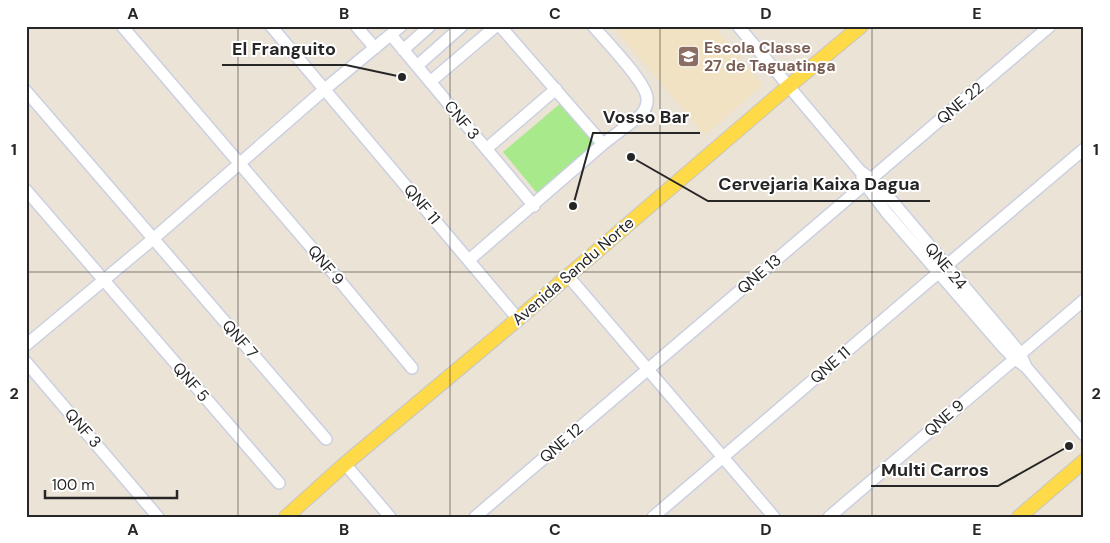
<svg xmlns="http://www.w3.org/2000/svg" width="1110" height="543" font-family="'DM Sans',sans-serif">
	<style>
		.education { fill: #f0e2c2 }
		.green { fill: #a8e98b }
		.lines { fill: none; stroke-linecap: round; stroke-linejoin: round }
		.minor-casing { stroke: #cbcfe2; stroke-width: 14 }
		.major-casing { stroke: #c7c7c7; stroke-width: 16 }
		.minor { stroke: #fff; stroke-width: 11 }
		.major { stroke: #fed948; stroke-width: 14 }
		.grid { fill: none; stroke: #262626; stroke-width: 1; stroke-opacity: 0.55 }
		.labels { text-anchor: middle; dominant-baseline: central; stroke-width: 4; stroke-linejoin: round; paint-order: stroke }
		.education-label { font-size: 16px; font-weight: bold; fill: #785e54; stroke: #fff; text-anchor: start }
		.street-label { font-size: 16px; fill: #262626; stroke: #fff }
		.leader { fill: none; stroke: #262626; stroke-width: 2 }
		.callout-dot { fill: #262626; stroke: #fff; stroke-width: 2 }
		.callout-label { font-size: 18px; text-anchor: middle; font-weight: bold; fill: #262626; stroke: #fff; stroke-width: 4; stroke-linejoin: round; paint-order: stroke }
		.neatline { fill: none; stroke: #262626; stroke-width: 2 }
		.grid-label { font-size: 16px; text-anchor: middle; font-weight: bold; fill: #262626 }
	</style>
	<rect width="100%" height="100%" fill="#ebe3d6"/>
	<path class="education" d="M612,26H714L763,85L705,135Z"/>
	<path class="green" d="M562,102L598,148L541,198L503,152Z"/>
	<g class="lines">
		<defs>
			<path id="minor" d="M122,26L334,274L412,368
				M271,26L518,319
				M356,26L375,48
				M500,26L603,144
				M738,26L860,171L871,179L892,201L1007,337L1020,353L1026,367
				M391,35L534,206
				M403,50L430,26
				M417,66L462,26
				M430,82L496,26
				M26,91L326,439
				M486,149L556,89
				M862,177L865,184L887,213L1002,346L1014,358L1026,367L1084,435
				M26,190L279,483
				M469,260L603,144L641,115C645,110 648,105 647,98C646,82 605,40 593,26
				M946,266L1084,149
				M568,276L774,517
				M26,345L153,239L325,89L401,26
				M26,362L158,517
				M345,464L390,517
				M475,517L1050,26
				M653,517L938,273
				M829,517L1084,300"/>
			<path id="major" d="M286,517L345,464L518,319L789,86L861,26
				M1019,517L1084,461"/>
		</defs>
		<use href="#minor" class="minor-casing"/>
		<use href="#major" class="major-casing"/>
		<use href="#minor" class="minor"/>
		<use href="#major" class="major"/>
	</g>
	<path class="grid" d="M238,26V517M450,26V517M660,26V517M872,26V517M26,272H1084"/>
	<defs>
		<symbol id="school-square" viewBox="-11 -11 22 22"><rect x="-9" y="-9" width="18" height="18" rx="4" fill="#8d6e63" stroke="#fff"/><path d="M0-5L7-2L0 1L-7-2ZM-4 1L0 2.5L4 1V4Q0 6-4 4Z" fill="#fff"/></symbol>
	</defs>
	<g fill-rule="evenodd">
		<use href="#school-square" x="676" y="44" width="25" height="25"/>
	</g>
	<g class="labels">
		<g class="education-label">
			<text x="704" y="47">Escola Classe<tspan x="704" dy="18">27 de Taguatinga</tspan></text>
		</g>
		<g class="street-label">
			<text transform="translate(960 103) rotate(-40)">QNE 22</text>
			<text transform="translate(462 120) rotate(50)">CNF 3</text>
			<text transform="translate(422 204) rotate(50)">QNF 11</text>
			<text transform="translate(326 265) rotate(50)">QNF 9</text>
			<text transform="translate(946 266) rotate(50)">QNE 24</text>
			<text transform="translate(573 271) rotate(-41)">Avenida Sandu Norte</text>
			<text transform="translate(759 274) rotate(-40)">QNE 13</text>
			<text transform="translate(240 339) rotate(49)">QNF 7</text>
			<text transform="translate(830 365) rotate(-41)">QNE 11</text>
			<text transform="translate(191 382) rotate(49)">QNF 5</text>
			<text transform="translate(944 418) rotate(-41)">QNE 9</text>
			<text transform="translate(83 428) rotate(49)">QNF 3</text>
			<text transform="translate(561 443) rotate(-41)">QNE 12</text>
		</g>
	</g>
	<path class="leader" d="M402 77L346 65H222M573 206L593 133H700M631 157L708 201H930M1069 446L998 486H871"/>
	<g class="callout-dot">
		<circle cx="402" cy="77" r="5"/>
		<circle cx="573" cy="206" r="5"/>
		<circle cx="631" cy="157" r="5"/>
		<circle cx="1069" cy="446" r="5"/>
	</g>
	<g class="callout-label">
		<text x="284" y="55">El Franguito</text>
		<text x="646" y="123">Vosso Bar</text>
		<text x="819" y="190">Cervejaria Kaixa Dagua</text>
		<text x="935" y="476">Multi Carros</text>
	</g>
	<rect width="1110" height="543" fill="none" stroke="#ffffff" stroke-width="55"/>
	<path d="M45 490v8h132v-8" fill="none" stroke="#262626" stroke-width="2.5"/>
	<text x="52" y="490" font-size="15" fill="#262626" stroke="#ffffff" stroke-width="4" paint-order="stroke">100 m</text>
	<rect x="28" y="28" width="1054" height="488" class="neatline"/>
	<g class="grid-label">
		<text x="133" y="19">A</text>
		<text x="344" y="19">B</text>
		<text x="555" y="19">C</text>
		<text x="766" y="19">D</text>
		<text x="977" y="19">E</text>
		<text x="14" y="155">1</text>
		<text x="1096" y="155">1</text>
		<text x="14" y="399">2</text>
		<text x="1096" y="399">2</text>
		<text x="133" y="535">A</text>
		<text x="344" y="535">B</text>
		<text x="555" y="535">C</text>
		<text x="766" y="535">D</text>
		<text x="977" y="535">E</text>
	</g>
</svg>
